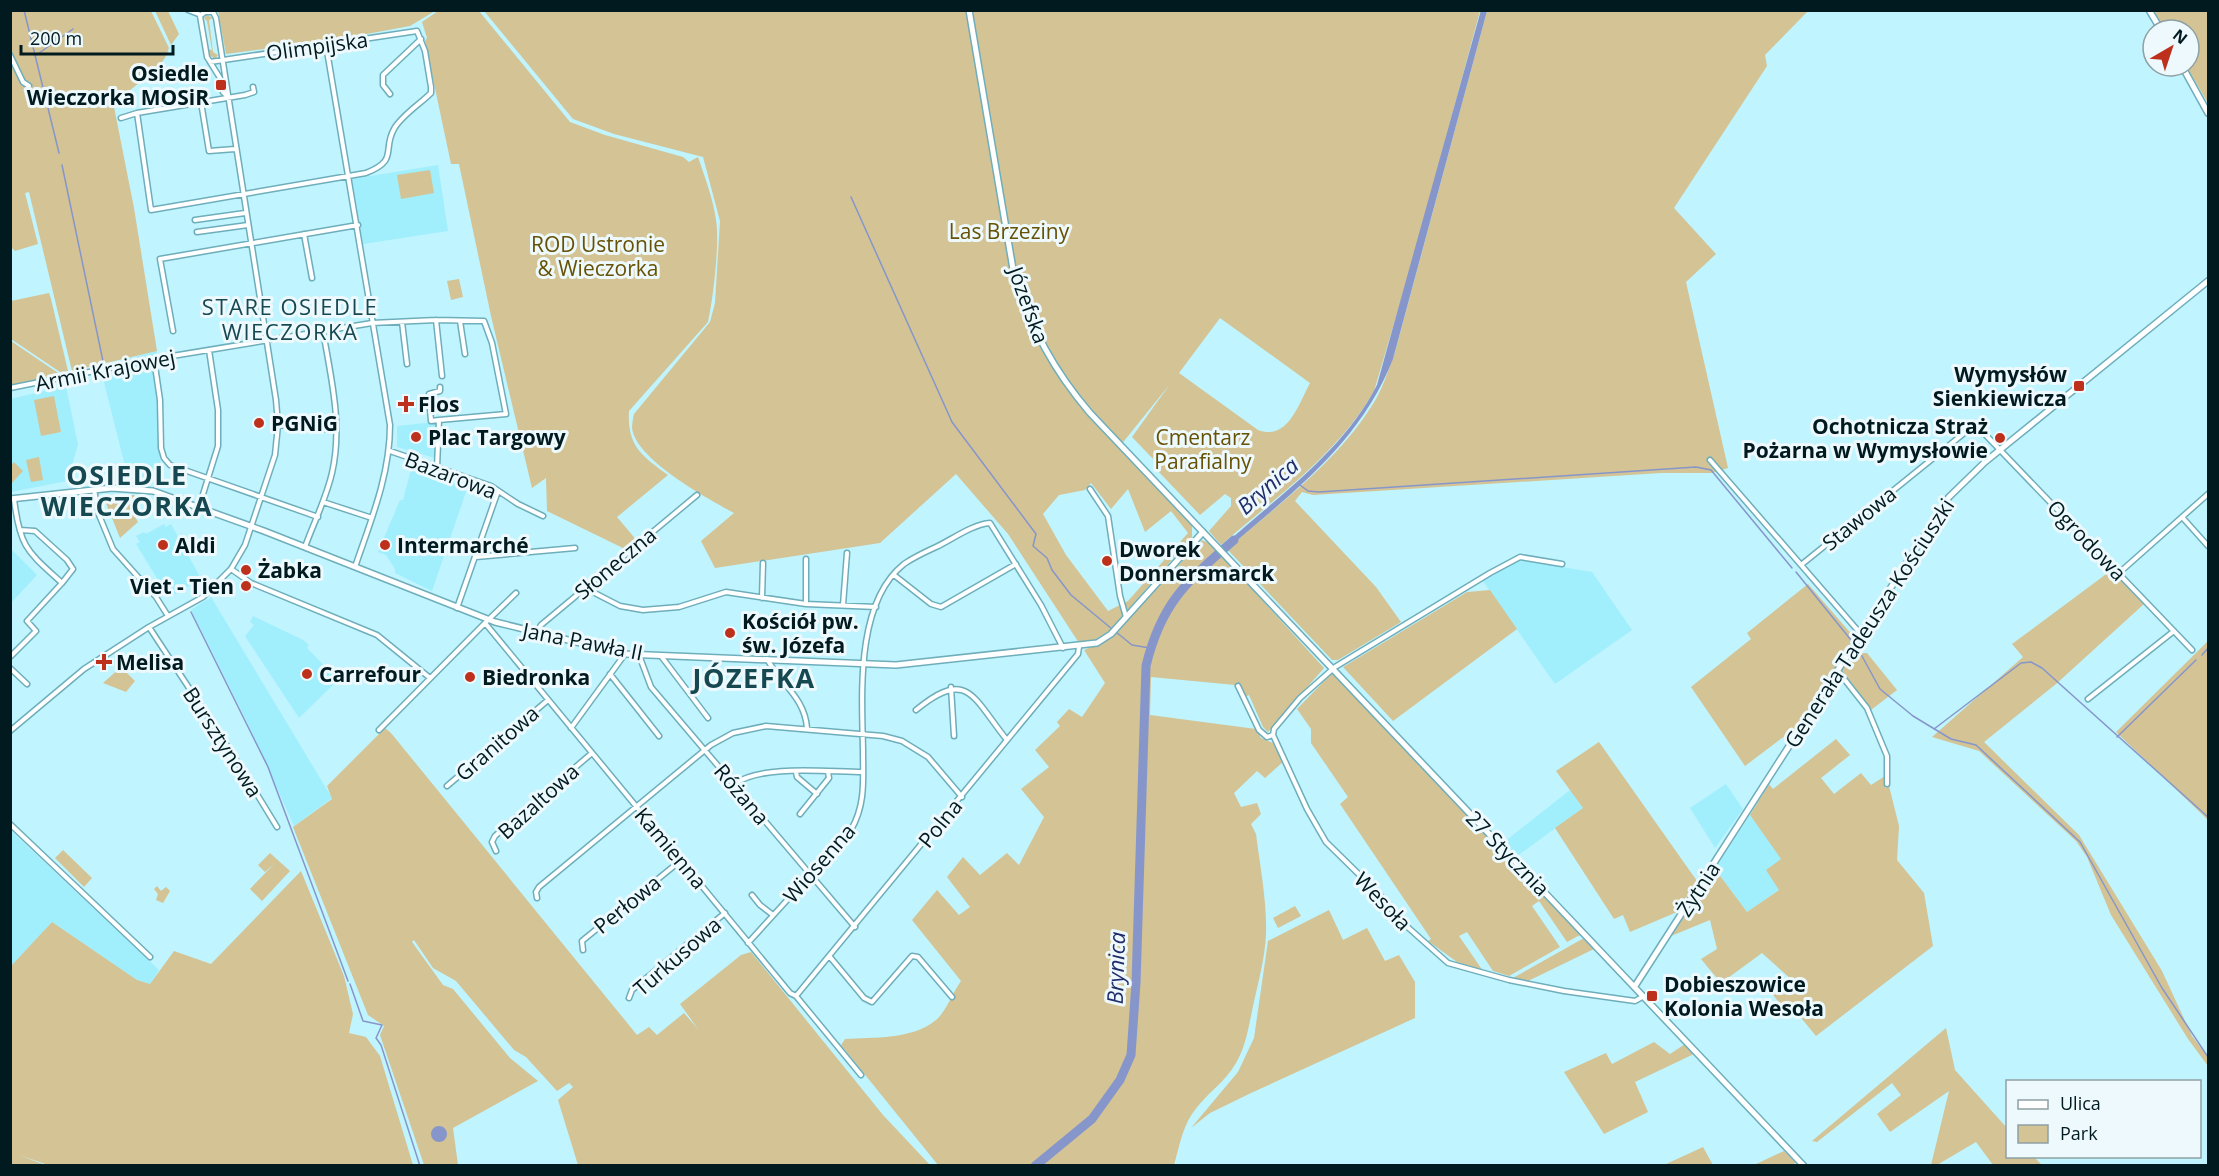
<svg xmlns="http://www.w3.org/2000/svg" width="2219" height="1176" font-family="'Open Sans',sans-serif">
	<style>
		.built { fill: #a1eefd }
		.green { fill: #d3c395; fill-rule: evenodd }
		.water { fill: #8696cb }
		.lines { fill: none; stroke-linecap: round; stroke-linejoin: round }
		.stream { stroke: #8696cb; stroke-width: 1.5 }
		.river { stroke: #8696cb; stroke-width: 9 }
		.street-casing { stroke: #6eaebb; stroke-width: 7 }
		.secondary-casing { stroke: #6eaebb; stroke-width: 8 }
		.street { stroke: #fff; stroke-width: 4 }
		.secondary { stroke: #fff; stroke-width: 5 }
		.poi-dot { fill: #bd301c; stroke: #edf9fc; stroke-width: 2 }
		.labels { text-anchor: middle; dominant-baseline: central; stroke-width: 6; stroke-linejoin: round; paint-order: stroke }
		.street-label { font-size: 21px; fill: #001a1f; stroke: #edf9fc }
		.poi-label { font-size: 21px; font-weight: bold; fill: #001a1f; stroke: #edf9fc; text-anchor: start }
		.park-label { font-size: 21px; fill: #665104; stroke: #edf9fc }
		.neighbourhood-label { font-size: 22px; letter-spacing: 1.5px; fill: #164851; stroke: #edf9fc }
		.water-label { font-size: 22px; font-style: italic; fill: #212c6b; stroke: #edf9fc }
		.district-label { font-size: 27px; font-weight: bold; letter-spacing: 1.5px; fill: #164851; stroke: #edf9fc }
	</style>
	<rect width="100%" height="100%" fill="#c0f4fe"/>
	<path class="built" d="M438,165L448,231L363,244L352,179Z
		M157,351L161,476L128,478L100,366Z
		M66,386L78,445L67,481L11,492L10,399Z
		M436,422L435,458L397,447V426Z
		M421,467L461,482L466,492L432,591L395,573V569L386,555L378,552L400,500H403L410,473L414,468Z
		M164,524L166,527L171,524L199,575L197,581L169,598L136,544L140,542L136,536L144,532L146,534Z
		M11,549L37,575L11,603H10Z
		M1520,560L1592,572L1632,630L1555,684L1483,581Z
		M211,597L332,798L294,826L247,722L191,610Z
		M253,616L303,640L309,645L307,648L338,680L299,718L245,636L254,625L250,622Z
		M1726,784L1743,809L1715,848L1690,808Z
		M1570,790L1583,808L1517,856L1504,842Z
		M1750,815L1782,859L1780,889L1747,912L1715,869Z
		M10,830L159,970L150,984L137,980L52,922L11,966Z"/>
	<path class="green" d="M10,11H151L169,48C161,76 129,84 114,107L134,208L157,351L72,371L29,192L25,193L38,244L15,251L11,247Z
		M155,11H168L179,34L171,45Z
		M218,11H435L410,26L334,40L226,54Z
		M438,11H479L570,122L605,135L683,157L689,162L698,157C705,178 713,198 716,220C720,242 713,299 708,322L629,411C627,446 642,456 668,475L617,517L638,542L627,550L547,511L546,478L532,488L491,316L459,164H451L425,41L427,38L422,22Z
		M484,11H1480L1415,253L1374,391C1338,454 1275,498 1221,545L1209,531L1231,506V498L1225,494L1200,515L1156,469V462L1132,437L1170,384L1120,446L1185,515L1192,526V537L1109,631L1093,641L1079,643L1008,534L956,474L880,543L715,568L701,541L734,513C707,498 636,460 632,428C632,424 633,418 634,414L710,322L715,303L720,221L703,157L614,134L573,119ZM1220,318L1310,383C1298,405 1288,441 1258,430L1179,373ZM1091,483L1111,509L1128,489L1145,532L1171,511L1188,533L1128,601L1108,611L1066,555L1043,514L1059,495L1085,490Z
		M1487,11H1808L1765,55L1767,66L1674,208L1716,254L1686,282L1728,468L1712,473H1661L1313,495L1302,492L1295,501L1376,587L1401,622L1338,660H1332L1227,549C1280,503 1340,460 1376,399C1384,385 1388,370 1394,356Z
		M2153,11H2208V103L2186,66H2189V30H2164Z
		M207,15L213,18L209,20L213,52L218,55L215,59L208,54L207,49L212,50L207,21L204,18Z
		M430,170L434,193L401,199L397,175Z
		M459,279L463,297L451,300L447,281Z
		M49,293L51,299L68,371L60,372L11,339V301Z
		M10,341H11L61,375L11,385Z
		M54,396L61,432L41,436L34,400Z
		M39,457L43,480L31,482L26,460Z
		M14,462L23,471L11,484V466Z
		M116,495H134L139,507L135,517L138,522L120,538L104,498Z
		M1202,540L1211,544L1324,668L1268,732L1263,727L1249,695L1242,699L1235,685L1151,677L1150,715L1256,729L1261,738L1273,743L1283,762L1265,778L1257,771L1234,793L1241,807L1257,803L1261,814L1251,824L1256,834C1260,866 1267,901 1266,934C1265,958 1258,983 1253,1006C1249,1025 1246,1046 1236,1063C1225,1083 1205,1094 1192,1114C1182,1129 1179,1148 1174,1165H938L841,1045L845,1039C873,1037 912,1040 936,1020C946,1012 953,992 961,981L912,920L937,890L959,915L970,907L947,877L963,857L980,875L1007,853L1019,865L1044,817L1021,789L1049,767L1035,750L1060,726L1057,722L1069,709L1082,717L1105,683L1084,650L1111,638Z
		M2113,569L2144,604L2056,684L1984,742L2079,835L2162,971L2192,1036L2208,1057V1066L2188,1039L2111,915L2087,857L2076,841L1979,751L1932,737L2023,657L2012,644Z
		M1808,584L1854,637L1793,733L1790,732L1745,766L1691,687L1751,639L1747,633Z
		M1490,590L1517,629L1393,721L1343,667L1467,592Z
		M2208,641V820L2116,732Z
		M1852,653H1867L1897,690L1871,710L1841,671Z
		M121,667L135,681L126,692L103,683Z
		M1331,674H1334L1580,935L1567,942L1539,901L1532,906L1560,947L1509,976L1493,971L1467,932L1459,936L1483,971L1457,962L1428,941L1431,939L1340,804L1348,797L1311,743V729L1297,709Z
		M385,728L391,733L637,1035L649,1027L657,1035L684,1013L698,1029L680,1004L741,955L751,952L883,1115L930,1165H578L558,1100L573,1087L569,1083L557,1091L526,1057L514,1050L456,981L433,968L414,940L412,942L443,985L453,989L510,1058L538,1081L453,1128L458,1165H424L380,1035L384,1026L368,1015L293,827L332,799L327,786Z
		M1836,739L1850,755L1821,778L1834,794L1861,773L1871,785L1885,776V788L1889,786L1899,826L1897,860L1924,893L1933,946L1816,1036L1793,1008L1787,1012L1773,995L1792,980L1762,953L1721,983L1701,959L1717,949L1710,920L1671,936L1715,869L1747,912L1779,890L1766,870L1781,859L1750,815L1769,784L1773,789Z
		M1599,742L1697,881L1677,912L1630,932L1623,915L1614,919L1555,828L1583,808L1556,771Z
		M63,850L92,878L84,887L55,858Z
		M270,853L290,871L262,901L250,889L274,864L265,872L258,865Z
		M301,871L344,976L353,1014L349,1033L366,1037L380,1056L413,1165L51,1166L19,1155L45,1165H11V966L52,922L137,980L150,984L174,951L211,964Z
		M157,886L161,891L166,887L170,891L163,903L156,900L158,894L154,889Z
		M1295,906L1301,916L1278,928L1273,918Z
		M1329,910L1343,940L1367,928L1385,961L1399,955L1415,982V1018L1251,1093L1210,1113L1191,1128L1238,1072L1254,1038L1268,941Z
		M1584,938L1594,949L1528,981L1513,978Z
		M1946,1028L1955,1070L2007,1128L2008,1156L2034,1157L2042,1165H1993L1976,1142L1937,1165H1931L1949,1091L1890,1132L1877,1114L1901,1095L1892,1083L1817,1142L1812,1141Z
		M1654,1042L1670,1054L1685,1044L1694,1054L1635,1082L1648,1112L1604,1134L1564,1072L1606,1053L1612,1064Z
		M1703,1147L1713,1165H1664Z
		M1784,1151L1796,1163L1790,1165H1754Z"/>
	<path class="water" d="M1481,10L1487,11L1393,359C1360,443 1293,492 1227,549L1223,546C1278,496 1343,452 1377,385Z
		M431 1134a8 8 0 1 1 16 0a8 8 0 1 1-16 0Z"/>
	<g class="lines">
		<path class="stream" d="M24,10L59,153
			M35,56L73,29
			M62,165L104,366
			M851,197L952,422L1036,534L1033,546L1047,558L1052,570L1071,595L1112,629
			M1300,485L1308,491L1319,492L1696,467L1711,470L1792,568
			M1796,572L1851,640
			M191,612L268,767L348,981
			M1116,632L1132,645L1150,648
			M1857,647L1880,689L1913,716L1951,739L1976,745L2080,842L2162,988L2208,1057
			M2202,655L2208,648
			M1934,729L2021,663L2031,662L2042,668L2208,817
			M2117,737L2196,660
			M350,984L363,1021L382,1025L376,1038L381,1045L420,1166"/>
		<path class="river" d="M1035,1166L1092,1119L1120,1080L1131,1055L1136,983L1146,666C1161,603 1187,581 1234,540"/>
		<defs>
			<path id="street" d="M188,10L201,15
				M326,45L390,425C390,475 371,520 355,567
				M10,55L23,82L29,86
				M210,62L417,31L425,51L431,87V93C420,104 401,116 394,129C382,150 399,160 366,173L151,210L137,113L245,95L254,92L253,87
				M390,94L383,85V75L421,39
				M201,102L209,151L235,149
				M121,118L137,113
				M195,220L245,213
				M197,232L248,225
				M304,234L312,278
				M436,320L442,376
				M460,321L465,354
				M402,322L407,364
				M173,331L160,259L358,225
				M154,359L160,400L161,448L164,458L170,465L318,517
				M10,388L154,359L372,323L436,320L484,321L492,343L506,414L439,420L437,467
				M439,420L431,421L429,394L440,391V387
				M278,425L336,430
				M390,451L491,486L518,504L543,516
				M1710,460L1860,633
				M1090,489L1108,516L1120,596L1126,617
				M94,490L99,515L113,549L156,597L168,616
				M323,502L372,518
				M199,507L218,446V410L209,350
				M2182,517L2208,546
				M20,530L35,531L67,560L73,569L62,583
				M305,547C314,522 326,499 332,473C343,425 331,378 323,331
				M476,557L575,548
				M806,559V604
				M1562,564L1520,557L1490,573L1335,667L1300,698L1274,729L1273,735L1307,809L1326,842L1380,895L1403,923L1448,963L1509,980L1564,991L1635,1001L1644,996
				M1801,565L1968,430L1979,428L2192,650
				M231,569L251,583L377,635L430,678
				M2119,573L2208,494
				M894,575L931,604L941,607L1016,564
				M585,588L620,606L643,610L679,607L726,592L806,604L876,607
				M516,593L485,623L790,993L796,996L861,1075
				M762,598L763,563
				M843,605L847,553
				M457,608L498,491
				M149,627L233,755L277,827
				M536,633L541,625L697,495
				M639,655L651,687L855,927
				M661,656L708,718
				M10,657L36,631L27,621L62,583C27,551 20,548 14,499
				M767,659C781,684 805,698 807,728
				M10,668L27,684
				M1837,670L1867,708L1887,756V784
				M610,674L659,736
				M1238,686L1259,730L1267,737L1273,735
				M951,687L954,736
				M2088,699L2174,631
				M916,710C968,667 973,698 1007,740
				M571,728L625,654
				M379,730L485,623
				M10,731L84,669L149,627L203,597L231,569L245,545L275,455L278,425L276,400L216,18L213,12H205L200,16L207,57L220,78L223,92L226,95
				M796,772L797,777L817,794
				M734,784C763,764 827,772 863,772
				M447,786L548,700
				M800,814L829,778L828,772
				M10,824L150,957
				M496,851L492,842L495,836L592,753
				M752,895L760,905L773,915
				M537,898L536,892L539,887L711,745L733,733L766,726L883,736L902,741L928,757L962,797
				M748,943L851,830C866,804 863,779 863,750C862,695 855,603 904,564C914,557 925,552 936,547C951,540 973,524 990,523L1041,605L1063,648
				M583,950L582,941L680,861
				M830,957L864,998L872,1002L912,956L918,957L952,997
				M796,996L1078,654L1079,647
				M629,998L632,990L725,913"/>
			<path id="secondary" d="M969,10L1014,275C1031,328 1054,371 1090,413L1804,1166
				M2149,10L2161,30
				M2182,66L2208,113
				M10,499L112,488L153,491L264,531L495,622L625,654L896,665L1097,643L1111,634L1203,532
				M1635,986L1949,497L1985,462L2208,281"/>
		</defs>
		<use href="#street" class="street-casing"/>
		<use href="#secondary" class="secondary-casing"/>
		<use href="#street" class="street"/>
		<use href="#secondary" class="secondary"/>
	</g>
	<g class="poi-dot">
		<rect x="215" y="79" width="12" height="12" rx="3"/>
		<rect x="2073" y="380" width="12" height="12" rx="3"/>
		<path d="M403 395h6v6h6v6h-6v6h-6v-6h-6v-6h6z"/>
		<circle cx="259" cy="423" r="6"/>
		<circle cx="416" cy="437" r="6"/>
		<circle cx="2000" cy="438" r="6"/>
		<circle cx="163" cy="545" r="6"/>
		<circle cx="385" cy="545" r="6"/>
		<circle cx="1107" cy="561" r="6"/>
		<circle cx="246" cy="570" r="6"/>
		<circle cx="246" cy="586" r="6"/>
		<circle cx="730" cy="633" r="6"/>
		<path d="M101 653h6v6h6v6h-6v6h-6v-6h-6v-6h6z"/>
		<circle cx="307" cy="674" r="6"/>
		<circle cx="470" cy="677" r="6"/>
		<rect x="1646" y="990" width="12" height="12" rx="3"/>
	</g>
	<g class="labels">
		<g class="street-label">
			<text transform="translate(317 46) rotate(-8)">Olimpijska</text>
			<text transform="translate(1029 305) rotate(70)">Józefska</text>
			<text transform="translate(105 370) rotate(-11)">Armii Krajowej</text>
			<text transform="translate(451 475) rotate(21)">Bazarowa</text>
			<text transform="translate(1859 518) rotate(-39)">Stawowa</text>
			<text transform="translate(2087 540) rotate(46)">Ogrodowa</text>
			<text transform="translate(615 563) rotate(-40)">Słoneczna</text>
			<text transform="translate(1869 623) rotate(-57)">Generała Tadeusza Kościuszki</text>
			<text transform="translate(583 641) rotate(11)">Jana Pawła II</text>
			<text transform="translate(223 742) rotate(57)">Bursztynowa</text>
			<text transform="translate(497 743) rotate(-41)">Granitowa</text>
			<text transform="translate(742 794) rotate(50)">Różana</text>
			<text transform="translate(538 801) rotate(-42)">Bazaltowa</text>
			<text transform="translate(940 823) rotate(-51)">Polna</text>
			<text transform="translate(671 848) rotate(50)">Kamienna</text>
			<text transform="translate(1508 853) rotate(46)">27 Stycznia</text>
			<text transform="translate(819 863) rotate(-49)">Wiosenna</text>
			<text transform="translate(1698 889) rotate(-57)">Żytnia</text>
			<text transform="translate(1383 901) rotate(46)">Wesoła</text>
			<text transform="translate(627 904) rotate(-39)">Perłowa</text>
			<text transform="translate(677 956) rotate(-41)">Turkusowa</text>
		</g>
		<g class="poi-label">
			<text x="209" y="73" text-anchor="end">Osiedle<tspan x="209" dy="24">Wieczorka MOSiR</tspan></text>
			<text x="2067" y="374" text-anchor="end">Wymysłów<tspan x="2067" dy="24">Sienkiewicza</tspan></text>
			<text x="418" y="404">Flos</text>
			<text x="271" y="423">PGNiG</text>
			<text x="1988" y="426" text-anchor="end">Ochotnicza Straż<tspan x="1988" dy="24">Pożarna w Wymysłowie</tspan></text>
			<text x="428" y="437">Plac Targowy</text>
			<text x="175" y="545">Aldi</text>
			<text x="397" y="545">Intermarché</text>
			<text x="1119" y="549">Dworek<tspan x="1119" dy="24">Donnersmarck</tspan></text>
			<text x="258" y="570">Żabka</text>
			<text x="234" y="586" text-anchor="end">Viet - Tien</text>
			<text x="742" y="621">Kościół pw.<tspan x="742" dy="24">św. Józefa</tspan></text>
			<text x="116" y="662">Melisa</text>
			<text x="319" y="674">Carrefour</text>
			<text x="482" y="677">Biedronka</text>
			<text x="1664" y="984">Dobieszowice<tspan x="1664" dy="24">Kolonia Wesoła</tspan></text>
		</g>
		<g class="park-label">
			<text x="1009" y="231">Las Brzeziny</text>
			<text x="598" y="244">ROD Ustronie<tspan x="598" dy="24">&amp; Wieczorka</tspan></text>
			<text x="1203" y="437">Cmentarz<tspan x="1203" dy="24">Parafialny</tspan></text>
		</g>
		<g class="neighbourhood-label">
			<text x="290" y="306">STARE OSIEDLE<tspan x="290" dy="25">WIECZORKA</tspan></text>
		</g>
		<g class="water-label">
			<text transform="translate(1267 485) rotate(-41)">Brynica</text>
			<text transform="translate(1115 968) rotate(-88)">Brynica</text>
		</g>
		<g class="district-label">
			<text x="127" y="474">OSIEDLE<tspan x="127" dy="31">WIECZORKA</tspan></text>
			<text x="754" y="677">JÓZEFKA</text>
		</g>
	</g>
	<rect width="2219" height="1176" fill="none" stroke="#001a1f" stroke-width="24"/>
	<rect x="2006" y="1080" width="195" height="78" fill="#edf9fc" stroke="#8ea0a4" stroke-width="1.5"/>
	<rect x="2018" y="1100" width="30" height="9" fill="#ffffff" stroke="#8ea0a4" stroke-width="1.5"/>
	<text x="2060" y="1110" font-size="18" fill="#001a1f">Ulica</text>
	<rect x="2018" y="1125" width="30" height="18" fill="#d3c395" stroke="#8ea0a4" stroke-width="1.5"/>
	<text x="2060" y="1140" font-size="18" fill="#001a1f">Park</text>
	<g transform="translate(2171 48) rotate(39)"><circle r="28" fill="#edf9fc" stroke="#8ea0a4" stroke-width="1.5"/>
	<path d="M0-4.5L10 22L0 15L-10 22Z" fill="#bd301c"/>
	<text y="-9" font-size="16" font-weight="bold" text-anchor="middle" fill="#001a1f">N</text>
	</g>
	<path d="M21 45v9h152v-9" fill="none" stroke="#001a1f" stroke-width="3"/>
	<text x="30" y="45" font-size="18" fill="#001a1f" stroke="#edf9fc" stroke-width="4.5" paint-order="stroke">200 m</text>
</svg>
